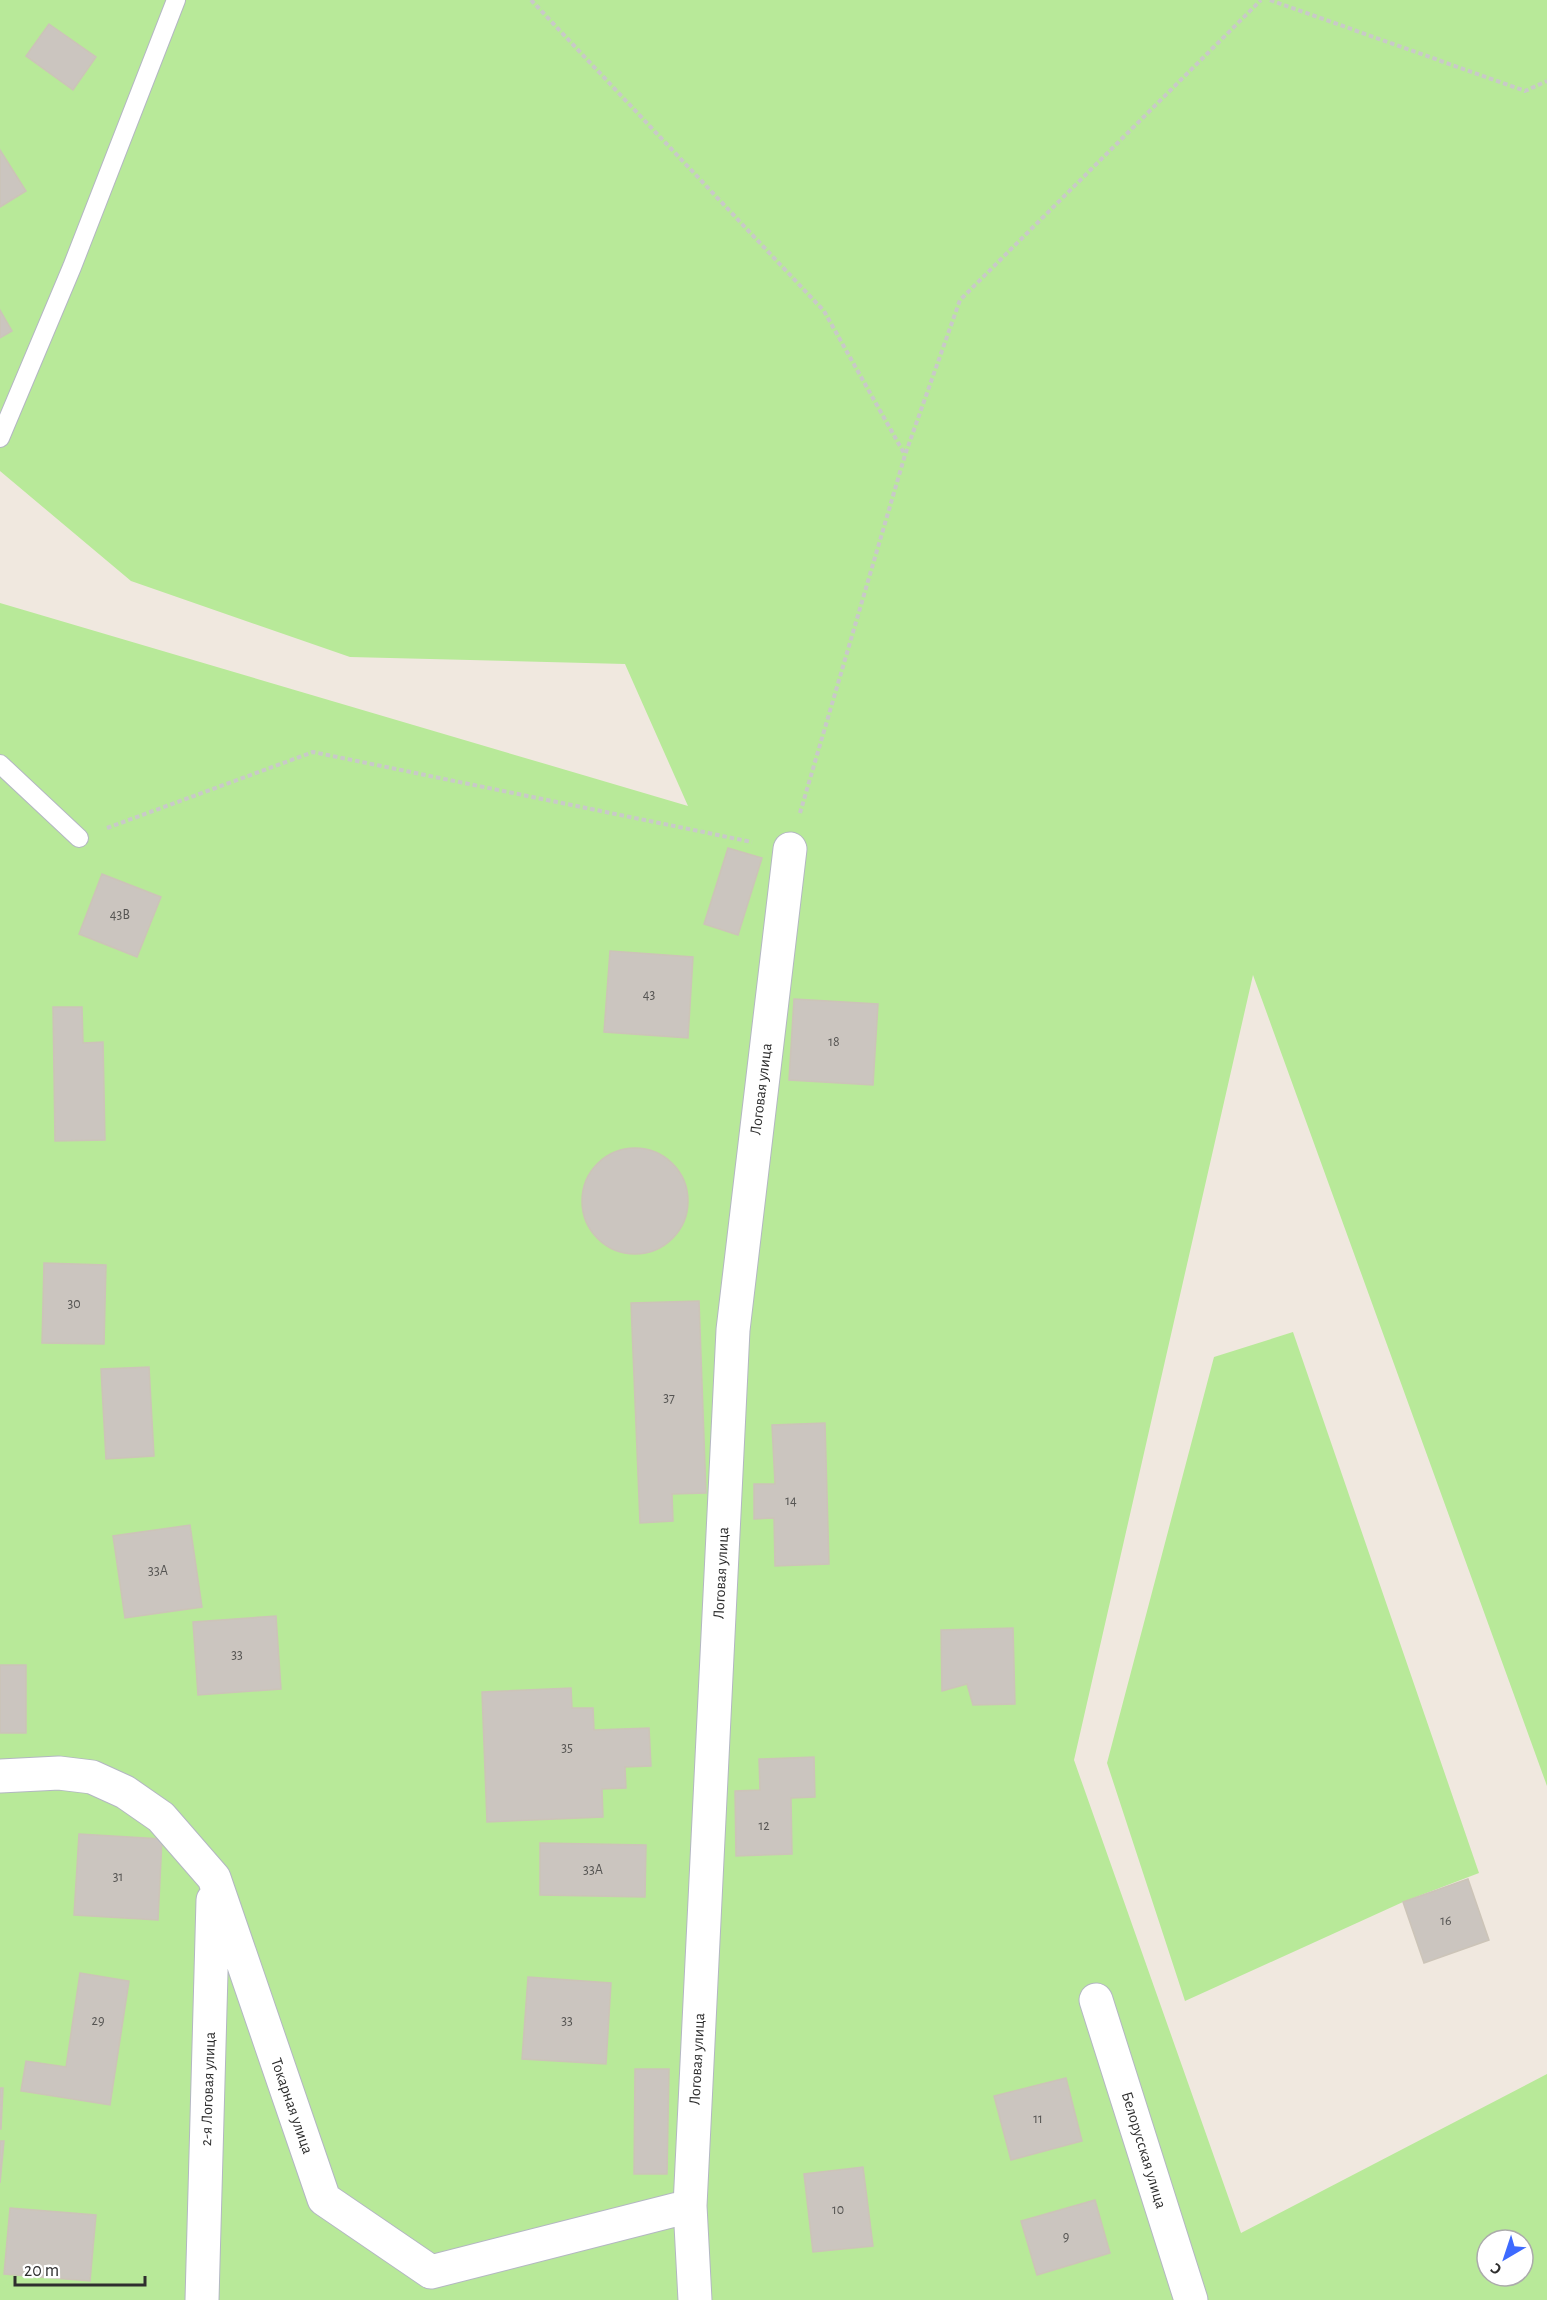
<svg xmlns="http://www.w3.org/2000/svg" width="1547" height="2300" font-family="'Alegreya Sans',sans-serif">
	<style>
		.green { fill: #b8e999; fill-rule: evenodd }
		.building { fill: #cbc5bf; stroke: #ccc4b8; stroke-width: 1.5 }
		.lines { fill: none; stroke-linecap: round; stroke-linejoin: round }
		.lane-casing { stroke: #b3b7c2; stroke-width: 20 }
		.street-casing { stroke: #b3b7c2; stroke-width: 35 }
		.path { stroke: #c9c9c9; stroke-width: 4; stroke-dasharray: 4.5 3; stroke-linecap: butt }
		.lane { stroke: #fff; stroke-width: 18 }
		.street { stroke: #fff; stroke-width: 33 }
		.labels { text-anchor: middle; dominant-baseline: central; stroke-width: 4.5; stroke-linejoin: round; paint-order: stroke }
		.number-label { font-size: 14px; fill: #555452 }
		.street-label { font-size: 16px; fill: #2e2e2e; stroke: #fff }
	</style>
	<rect width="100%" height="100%" fill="#f0e8df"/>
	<path class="green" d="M0,0H1547V1786L1253,975L1074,1760L1241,2233L1547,2074V2300H0V603L688,806L625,664L350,657L131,581L0,471ZM1487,2240H1523V2276H1487Z
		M1293,1332L1479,1873L1403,1902L1185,2001L1107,1763L1214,1357Z"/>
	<path class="building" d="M49,24L96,57L73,90L26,56Z
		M0,150L26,191L0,207Z
		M0,310L12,331L0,338Z
		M728,848L762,858L738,935L704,924Z
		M102,874L161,897L137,957L79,934Z
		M610,951L693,957L688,1038L604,1032Z
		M794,999L878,1004L873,1085L789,1080Z
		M53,1007H82L83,1043L103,1042L105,1140L55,1141Z
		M582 1201a53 53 0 1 1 106 0a53 53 0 1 1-106 0Z
		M44,1263L106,1265L104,1344L42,1343Z
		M699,1301L706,1493L672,1494L673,1521L640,1523L631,1303Z
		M149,1367L154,1456L106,1459L101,1369Z
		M825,1423L829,1564L775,1566L774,1518L754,1519V1484H775L772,1425Z
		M190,1525L202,1607L125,1618L113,1536Z
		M276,1616L281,1689L198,1695L193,1622Z
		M1013,1628L1015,1704L973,1705L967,1684L942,1691L941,1630Z
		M0,1665H26V1733H0Z
		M571,1688L572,1708H593L594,1730L649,1728L651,1766L625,1767L626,1788L602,1789L603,1817L487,1822L482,1692Z
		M814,1757L815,1797L791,1798L792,1854L736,1856L735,1791L760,1790L759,1759Z
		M79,1834L162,1839L158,1920L74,1915Z
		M540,1843L646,1845L645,1897L540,1895Z
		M1468,1879L1489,1940L1424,1963L1403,1902Z
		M80,1973L129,1981L110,2105L21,2091L26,2061L66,2067Z
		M528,1977L611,1983L606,2064L522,2059Z
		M635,2069H669L667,2174H634Z
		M1066,2078L1082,2141L1011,2160L994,2096Z
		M0,2088H3L1,2129H0Z
		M0,2141H4L0,2183Z
		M863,2167L873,2246L813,2252L804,2174Z
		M1095,2200L1110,2253L1037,2275L1021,2221Z
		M10,2208L96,2215L90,2281L4,2274Z"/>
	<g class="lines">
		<defs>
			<path id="lane" d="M0,438L72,267L176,0
				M0,764L79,838"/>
			<path id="street" d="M0,1776L59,1773L92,1777L125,1792L161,1817L214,1878L324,2199L431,2272L690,2206
				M1096,2000L1191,2300
				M202,2300L213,1900
				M695,2300L690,2206L733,1330L790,849"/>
		</defs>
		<use href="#lane" class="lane-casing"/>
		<use href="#street" class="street-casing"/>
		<path class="path" d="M531,0L824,311L905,455
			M1270,0L1525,91L1547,81
			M800,813L905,455L960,300L1261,0
			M107,828L313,752L752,842"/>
		<use href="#lane" class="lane"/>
		<use href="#street" class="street"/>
	</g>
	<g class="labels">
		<g class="number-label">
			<text x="120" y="915">43В</text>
			<text x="649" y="995">43</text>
			<text x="834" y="1042">18</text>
			<text x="74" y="1304">30</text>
			<text x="669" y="1398">37</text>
			<text x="791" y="1501">14</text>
			<text x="158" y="1571">33А</text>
			<text x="237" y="1655">33</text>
			<text x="567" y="1748">35</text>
			<text x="764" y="1826">12</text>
			<text x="593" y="1870">33А</text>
			<text x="118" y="1877">31</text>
			<text x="1446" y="1921">16</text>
			<text x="98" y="2021">29</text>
			<text x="567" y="2021">33</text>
			<text x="1038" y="2119">11</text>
			<text x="838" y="2210">10</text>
			<text x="1066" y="2237">9</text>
		</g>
		<g class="street-label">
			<text transform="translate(761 1089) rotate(-83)">Логовая улица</text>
			<text transform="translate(721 1573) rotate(-87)">Логовая улица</text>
			<text transform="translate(697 2059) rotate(-87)">Логовая улица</text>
			<text transform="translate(208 2089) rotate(-88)">2-я Логовая улица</text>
			<text transform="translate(292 2106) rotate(71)">Токарная улица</text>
			<text transform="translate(1144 2150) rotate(73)">Белорусская улица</text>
		</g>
	</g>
	<g transform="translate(1505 2258) rotate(219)"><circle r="28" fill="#ffffff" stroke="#ababab" stroke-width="1.5"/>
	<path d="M0-4.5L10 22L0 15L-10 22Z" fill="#3d6aff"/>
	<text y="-9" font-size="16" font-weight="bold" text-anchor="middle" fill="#2e2e2e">С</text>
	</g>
	<path d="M15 2276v9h130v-9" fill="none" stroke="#2e2e2e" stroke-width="3"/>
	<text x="24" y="2276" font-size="18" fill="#2e2e2e" stroke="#ffffff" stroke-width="4.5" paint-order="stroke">20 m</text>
</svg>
